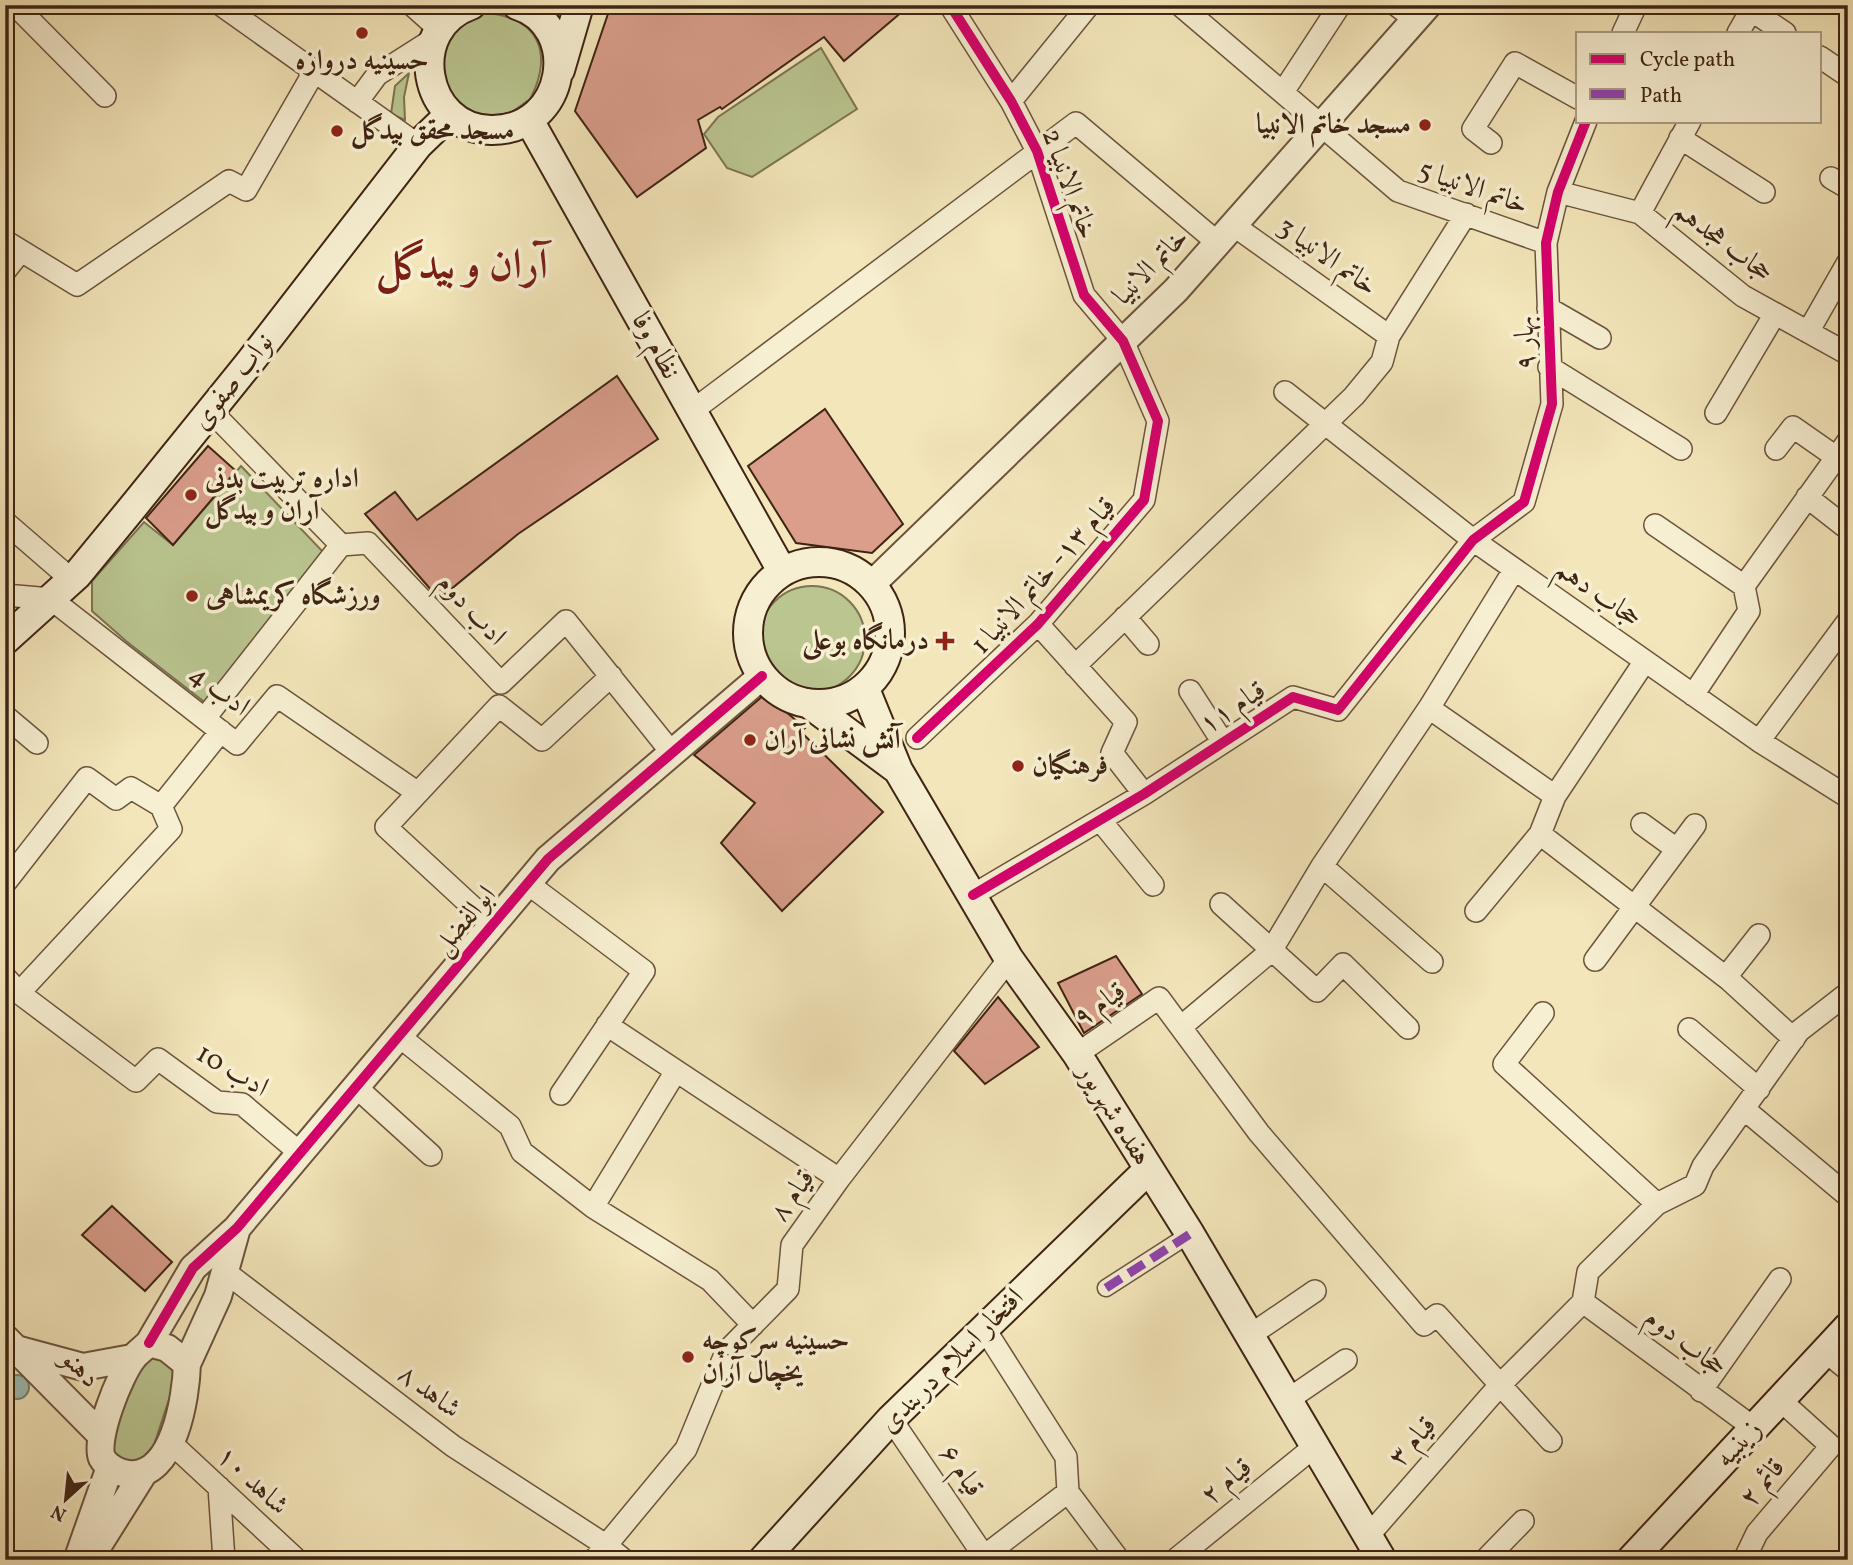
<svg xmlns="http://www.w3.org/2000/svg" width="1853" height="1565" font-family="Vollkorn,Amiri,serif">
	<style>
		.green { fill: #bac590; stroke: #7c7452; stroke-width: 2 }
		.water { fill: #9dbeb6; stroke: #778075; stroke-width: 2 }
		.building { fill: #da9e8b; stroke: #3f2413; stroke-width: 2 }
		.lines { fill: none; stroke-linecap: round; stroke-linejoin: round }
		.pedestrian-casing { stroke: #6c543d; stroke-width: 19 }
		.minor-casing { stroke: #6c543d; stroke-width: 24 }
		.tertiary-casing { stroke: #6c543d; stroke-width: 30 }
		.secondary-casing { stroke: #3f2413; stroke-width: 32 }
		.pedestrian { stroke: #f7efd2; stroke-width: 16 }
		.minor { stroke: #f7efd2; stroke-width: 21 }
		.tertiary { stroke: #f7efd2; stroke-width: 26 }
		.secondary { stroke: #f7efd2; stroke-width: 28 }
		.quiet { stroke: #8e44ad; stroke-width: 9; stroke-dasharray: 18 9; stroke-linecap: butt }
		.cycleway-casing { stroke: #f7efd2; stroke-width: 15 }
		.cycleway { stroke: #d6006c; stroke-width: 10 }
		.poi-dot { fill: #8f2418; stroke: #f7efd2; stroke-width: 2.5 }
		.labels { text-anchor: middle; dominant-baseline: central; stroke-width: 7; stroke-linejoin: round; paint-order: stroke }
		.poi-label { font-size: 28px; font-weight: bold; fill: #3f2413; stroke: #f7efd2; text-anchor: start }
		.street-label { font-size: 28px; fill: #3f2413; stroke: #f7efd2 }
		.town-label { font-size: 42px; font-weight: bold; fill: #7a1f14; stroke: #f7efd2 }
	</style>
	<rect width="100%" height="100%" fill="#f3e6ba"/>
	<filter id="stains"><feTurbulence type="fractalNoise" baseFrequency=".00286" numOctaves="4"/><feColorMatrix values="0 0 0 0 .2 0 0 0 0 .09 0 0 0 0 .02 0 0 0 .5 -.17"/></filter>
	<radialGradient id="worn" r=".72"><stop offset=".6" stop-color="#630" stop-opacity="0"/><stop offset="1" stop-color="#630" stop-opacity=".3"/></radialGradient>
	<path class="green" d="M483,13C543,16 555,59 526,106V102L512,112L486,118L459,107L439,78L442,43L466,18Z
		M821,48L857,109L752,177L727,168L704,134L718,117Z
		M409,73L404,97L405,120L391,114L395,86Z
		M241,466L325,554L207,704L126,641L92,611V581L144,522L173,545Z
		M759 639a53 53 0 1 1 106 0a53 53 0 1 1-106 0Z
		M149,1353L168,1358L177,1375L154,1445L139,1463H126L107,1455L116,1416Z"/>
	<path class="water" d="M5 1387a12 12 0 1 1 24 0a12 12 0 1 1-24 0Z"/>
	<path class="building" d="M611,5H910L844,61L824,37L722,109L720,107L698,120L706,148L637,197L575,111Z
		M617,376L658,439L518,534L439,599L365,514L395,492L417,520Z
		M825,409L903,524L872,553L796,543L748,466Z
		M208,446L236,471L173,545L146,518Z
		M765,694L805,728L801,732L883,812L782,911L721,843L755,803L694,755Z
		M1116,956L1142,994L1084,1033L1058,983Z
		M998,997L1039,1047L985,1084L954,1051Z
		M112,1206L172,1262L145,1291L82,1235Z"/>
	<g class="lines">
		<defs>
			<path id="pedestrian" d="M1106,1288L1190,1234"/>
			<path id="minor" d="M15,5L105,96
				M221,5L418,145
				M412,5L440,30
				M1180,5L1398,191L1546,243
				M1396,5L1415,19
				M1751,10L1785,33
				M1623,33L1636,5
				M1738,33L1754,5
				M1820,57L1848,76
				M1283,92L1340,5
				M1011,101L1089,5
				M357,102L377,75L435,38
				M1680,138L1764,192
				M1491,143L1473,129L1515,63L1578,98
				M1831,178L1848,188
				M1558,192L1640,213L1743,296L1848,354
				M1640,213L1690,121
				M1233,225L1389,336
				M5,241L77,285L229,181L246,190L314,72
				M5,271L21,251
				M1548,308L1600,338
				M1808,332L1848,262
				M1549,367L1681,449
				M1285,392L1473,540L1759,741L1848,797
				M211,411L341,545L368,543L501,683L566,621L672,753
				M692,411L1076,123L1218,243
				M1716,413L1775,314
				M1776,449L1793,427L1836,457
				M1807,497L1848,529
				M5,522L72,580
				M1655,525L1744,586L1848,441
				M5,595L51,599L237,744L277,696L418,793
				M1125,617L1148,644
				M1038,624L1126,722L1112,753L1144,794
				M1075,666L1354,396L1382,362L1389,336L1466,214
				M1190,691L1222,741
				M1693,695L1749,611L1744,586
				M1429,708L1555,796
				M5,716L37,743
				M205,718L341,545
				M917,738L1038,624L1144,500L1158,421L1123,341L1084,295L1037,151L1011,101L950,5
				M1759,741L1848,621
				M1100,820L1153,885
				M1642,824L1675,848
				M1540,834L1732,982
				M1322,866L1432,962
				M5,883L87,778L116,799L131,788L161,806
				M527,883L644,971L561,1094
				M973,895L1144,794L1293,697L1338,710L1473,540L1524,502L1552,404L1546,243L1558,192L1586,121
				M1221,904L1317,991L1343,964L1408,1028
				M1476,911L1540,834L1555,796L1645,661
				M492,925L386,827L499,706L542,740L611,676
				M1759,935L1726,977L1794,1039
				M1595,960L1695,825
				M5,977L19,993L136,1081L158,1059L217,1102L242,1104L300,1153
				M19,993L171,829L161,806L221,731
				M1543,1013L1504,1064L1657,1204
				M607,1025L839,1179
				M1182,1026L1271,951L1322,866L1429,708L1514,570
				M1689,1029L1759,1089
				M399,1036L510,1126L522,1152L593,1207L710,1280L753,1325
				M1077,1054L1159,998L1259,1133L1424,1325L1437,1315L1551,1441
				M356,1087L431,1155
				M1744,1109L1848,1196
				M593,1207L676,1071
				M224,1271L453,1446L607,1546L624,1560
				M1583,1302L1754,1428
				M984,1328L1066,1457L1068,1492L1119,1560
				M1249,1336L1315,1291
				M1825,1351L1848,1370
				M1701,1391L1780,1279
				M1289,1399L1346,1360
				M891,1419L984,1556
				M170,1442L297,1560
				M219,1487L224,1560
				M1368,1536L1500,1385L1583,1302L1588,1272L1657,1204L1695,1185L1703,1166L1799,1031L1848,993
				M594,1560L686,1449L726,1352L788,1289L792,1245L839,1179L1009,959
				M979,1560L1068,1492
				M1175,1560L1314,1447
				M1485,1560L1523,1521
				M1744,1560L1757,1533L1831,1446L1780,1400"/>
			<path id="tertiary" d="M872,584L1176,290L1428,5
				M5,1338L101,1435
				M149,1343L193,1268L237,1228L548,859L762,676
				M149,1343L167,1348L187,1364C186,1397 174,1479 128,1474C119,1473 107,1467 102,1458C94,1439 120,1374 133,1358C137,1353 144,1348 149,1343Z
				M16,1349L83,1367L132,1358
				M187,1364L218,1296L237,1228
				M79,1555L110,1467
				M89,1560L143,1474"/>
			<path id="secondary" d="M471,5C405,28 422,129 491,130C568,131 582,25 517,5
				M560,70L579,5
				M529,120L782,571
				M748 633a71 71 0 1 1 142 0a71 71 0 1 1-142 0Z
				M5,640L77,575L137,502L250,362L418,145L450,114
				M865,689L898,770
				M808,703L898,770L1009,959L1077,1054L1190,1234L1382,1560
				M763,1560L891,1419L1148,1170
				M1631,1560L1848,1327"/>
		</defs>
		<use href="#pedestrian" class="pedestrian-casing"/>
		<use href="#minor" class="minor-casing"/>
		<use href="#tertiary" class="tertiary-casing"/>
		<use href="#secondary" class="secondary-casing"/>
		<use href="#pedestrian" class="pedestrian"/>
		<use href="#minor" class="minor"/>
		<use href="#tertiary" class="tertiary"/>
		<use href="#secondary" class="secondary"/>
		<path class="quiet" d="M1106,1288L1190,1234"/>
		<defs>
			<path id="cycleway" d="M917,738L1038,624L1144,500L1158,421L1123,341L1084,295L1037,151L1011,101L950,5
				M973,895L1144,794L1293,697L1338,710L1473,540L1524,502L1552,404L1546,243L1558,192L1586,121
				M149,1343L193,1268L237,1228L548,859L762,676"/>
		</defs>
		<use href="#cycleway" class="cycleway-casing"/>
		<use href="#cycleway" class="cycleway"/>
	</g>
	<g class="poi-dot">
		<circle cx="362" cy="33" r="7"/>
		<circle cx="1425" cy="125" r="7"/>
		<circle cx="337" cy="131" r="7"/>
		<circle cx="191" cy="495" r="7"/>
		<circle cx="192" cy="596" r="7"/>
		<path d="M941.5 630.5h7v7h7v7h-7v7h-7v-7h-7v-7h7z"/>
		<circle cx="750" cy="740" r="7"/>
		<circle cx="1018" cy="766" r="7"/>
		<circle cx="688" cy="1357" r="7"/>
	</g>
	<g class="labels">
		<g class="poi-label">
			<text x="362" y="61" text-anchor="middle">حسینیه دروازه</text>
			<text x="1411" y="125" text-anchor="end">مسجد خاتم الانبیا</text>
			<text x="351" y="131">مسجد محقق بیدگل</text>
			<text x="205" y="479">اداره تربیت بدنی<tspan x="205" dy="32">آران و بیدگل</tspan></text>
			<text x="206" y="596">ورزشگاه کریمشاهی</text>
			<text x="929" y="641" text-anchor="end">درمانگاه بوعلی</text>
			<text x="764" y="740">آتش نشانی آران</text>
			<text x="1032" y="766">فرهنگیان</text>
			<text x="702" y="1341">حسینیه سرکوچه<tspan x="702" dy="32">یخچال آران</tspan></text>
		</g>
		<g class="street-label">
			<text transform="translate(1069 184) rotate(70)">خاتم الانبیا 2</text>
			<text transform="translate(1473 188) rotate(19)">خاتم الانبیا 5</text>
			<text transform="translate(1723 242) rotate(37)">حجاب هجدهم</text>
			<text transform="translate(1327 257) rotate(35)">خاتم الانبیا 3</text>
			<text transform="translate(1151 267) rotate(-46)">خاتم الانبیا</text>
			<text transform="translate(1526 343) rotate(-92)">بهار ۹</text>
			<text transform="translate(655 346) rotate(61)">نظام وفا</text>
			<text transform="translate(233 382) rotate(-52)">نواب صفوی</text>
			<text transform="translate(1044 576) rotate(-48)">قیام ۱۳- خاتم الانبیا 1</text>
			<text transform="translate(1598 594) rotate(35)">حجاب دهم</text>
			<text transform="translate(471 610) rotate(47)">ادب دوم</text>
			<text transform="translate(219 691) rotate(36)">ادب 4</text>
			<text transform="translate(1233 708) rotate(-33)">قیام ۱۱</text>
			<text transform="translate(465 921) rotate(-50)">ابوالفضل</text>
			<text transform="translate(1100 1005) rotate(-35)">قیام ۹</text>
			<text transform="translate(232 1071) rotate(30)">ادب 10</text>
			<text transform="translate(1114 1115) rotate(58)">هفده شهریور</text>
			<text transform="translate(793 1196) rotate(-55)">قیام ۸</text>
			<text transform="translate(1685 1343) rotate(37)">حجاب دوم</text>
			<text transform="translate(952 1361) rotate(-45)">افتخار اسلام دربندی</text>
			<text transform="translate(80 1369) rotate(45)">دهنو</text>
			<text transform="translate(429 1392) rotate(37)">شاهد ۸</text>
			<text transform="translate(1413 1442) rotate(-49)">قیام ۳</text>
			<text transform="translate(1739 1444) rotate(-47)">زینبیه</text>
			<text transform="translate(961 1471) rotate(56)">قیام ۶</text>
			<text transform="translate(252 1481) rotate(43)">شاهد ۱۰</text>
			<text transform="translate(1227 1482) rotate(-39)">قیام ۲</text>
			<text transform="translate(1763 1483) rotate(-50)">قائم ۲</text>
		</g>
		<g class="town-label">
			<text x="462" y="267">آران و بیدگل</text>
		</g>
	</g>
	<rect width="1853" height="1565" fill="none" stroke="#f3e6ba" stroke-width="28"/>
	<rect x="7" y="7" width="1839" height="1551" fill="none" stroke="#3f2413" stroke-width="3.5"/>
	<rect x="14" y="14" width="1825" height="1537" fill="none" stroke="#3f2413" stroke-width="2"/>
	<rect x="1576" y="32" width="245" height="91" fill="#f7efd2" stroke="#ad9e86" stroke-width="2"/>
	<rect x="1590" y="54" width="35" height="10" fill="#d6006c" stroke="#ad9e86" stroke-width="2"/>
	<text x="1640" y="66" font-size="21" fill="#3f2413">Cycle path</text>
	<rect x="1590" y="89" width="35" height="10" fill="#8e44ad" stroke="#ad9e86" stroke-width="2"/>
	<text x="1640" y="102" font-size="21" fill="#3f2413">Path</text>
	<g transform="translate(66 1499) rotate(207)" stroke="#f7efd2" stroke-width="5" paint-order="stroke">
	<path d="M0-5L12 26L0 18L-12 26Z" fill="#3f2413"/>
	<text y="-10" font-size="19" font-weight="bold" text-anchor="middle" fill="#3f2413">N</text>
	</g>
	<rect width="100%" height="100%" filter="url(#stains)"/>
	<rect width="100%" height="100%" fill="url(#worn)"/>
</svg>
